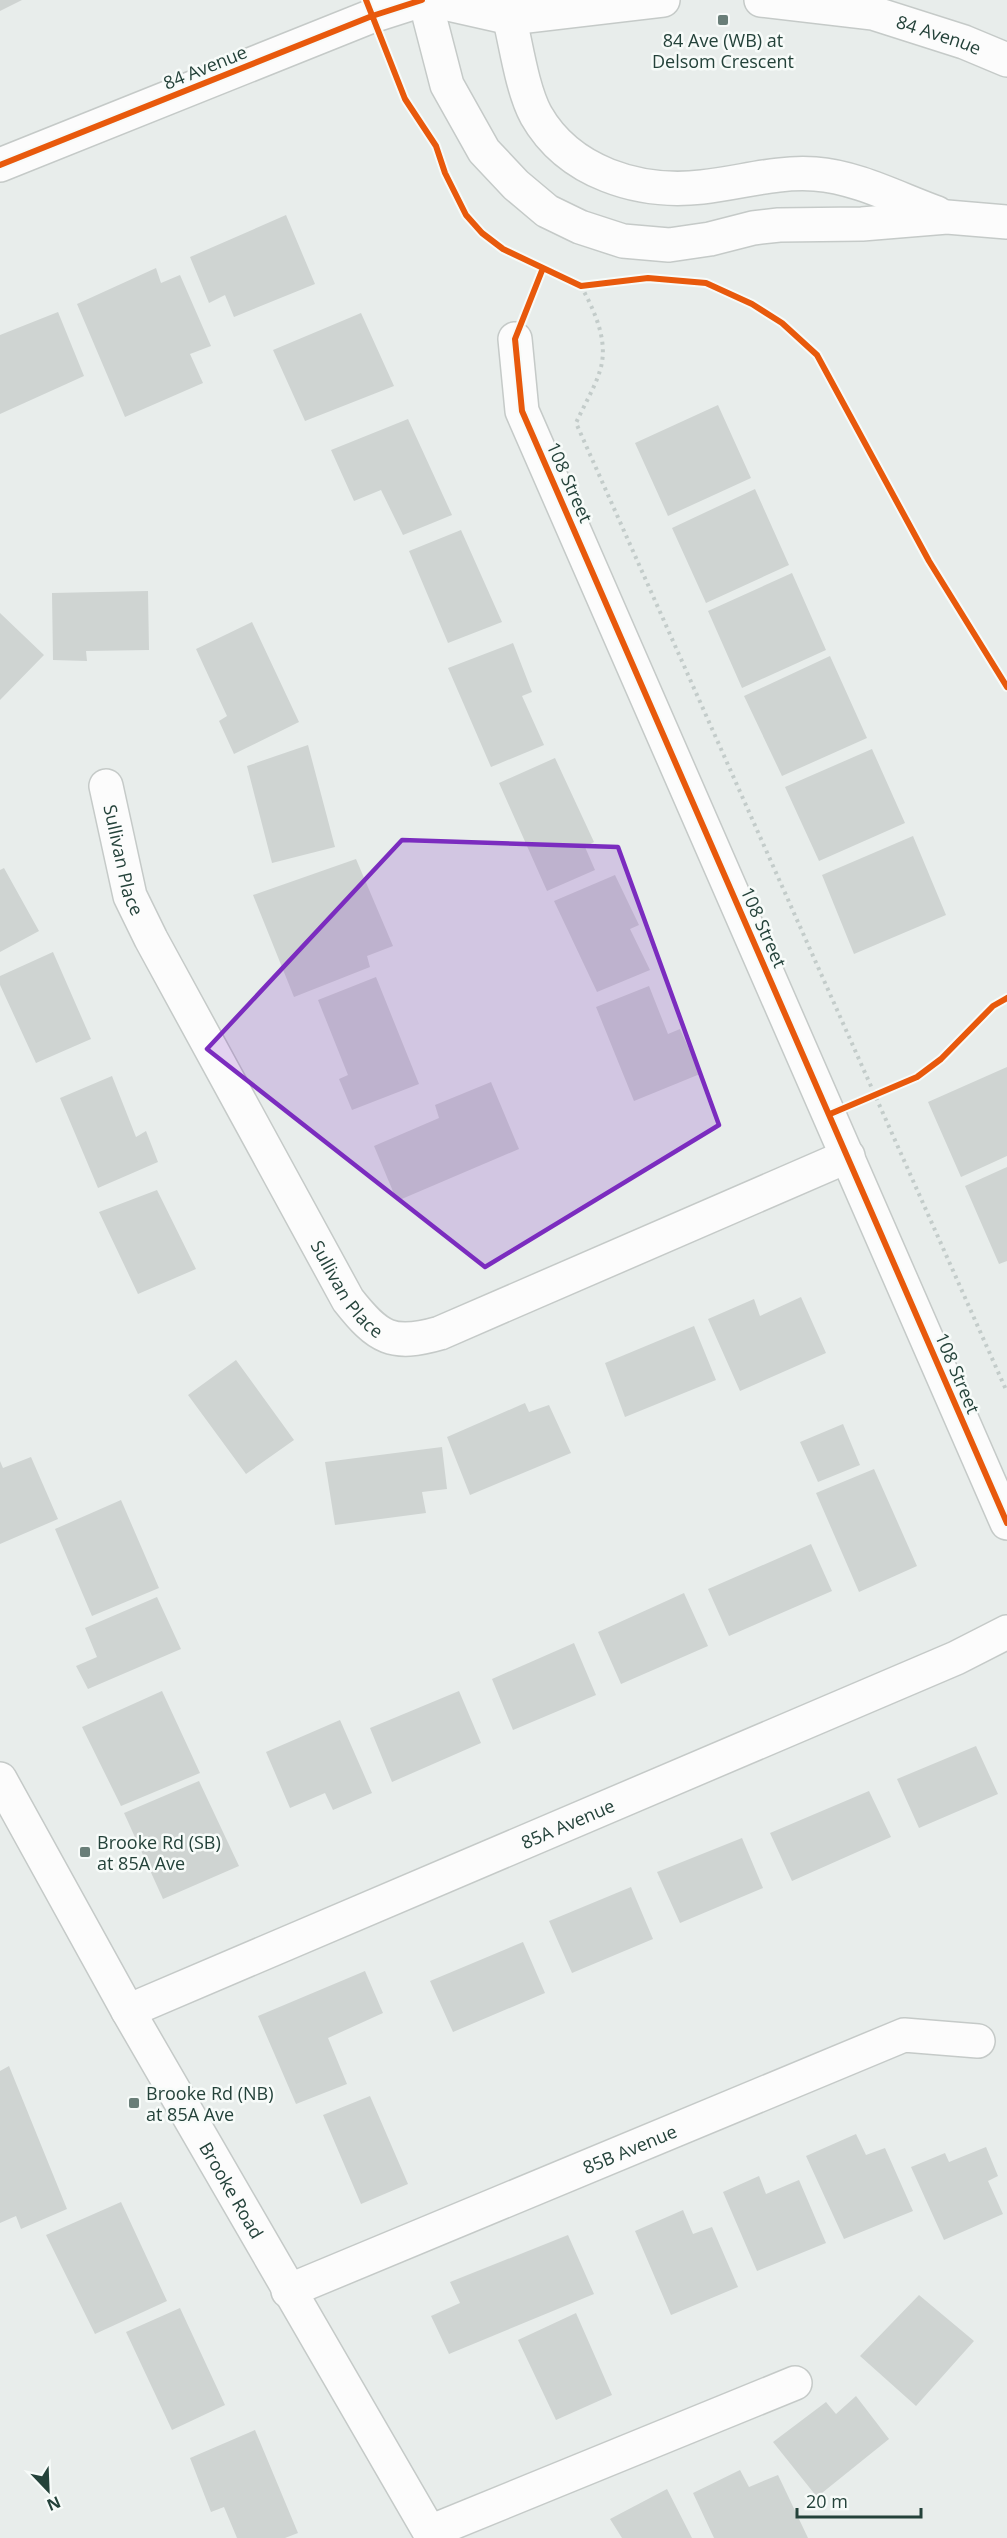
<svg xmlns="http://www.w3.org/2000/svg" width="1007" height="2538" font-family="'Open Sans',sans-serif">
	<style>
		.building { fill: #cfd4d2 }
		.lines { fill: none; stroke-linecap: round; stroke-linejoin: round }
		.minor-casing { stroke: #c5cac8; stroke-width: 36 }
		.path { stroke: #c3ccca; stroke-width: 4; stroke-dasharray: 3 4.5; stroke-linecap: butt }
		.minor { stroke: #fcfcfc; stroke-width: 33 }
		.cycleway-casing { stroke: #f7fbf9; stroke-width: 10 }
		.cycleway { stroke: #e8590c; stroke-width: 6 }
		.marked { fill: #7b2cbf; fill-opacity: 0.2; stroke: #7b2cbf; stroke-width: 4.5; stroke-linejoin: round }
		.poi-dot { fill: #697e78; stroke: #f7fbf9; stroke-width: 2 }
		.labels { text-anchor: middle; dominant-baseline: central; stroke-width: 5; stroke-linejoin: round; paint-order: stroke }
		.street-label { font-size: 18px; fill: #24423a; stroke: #f7fbf9 }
		.poi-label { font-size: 18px; fill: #24423a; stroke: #f7fbf9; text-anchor: start }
	</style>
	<rect width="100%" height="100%" fill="#e8edeb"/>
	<path class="building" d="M0,0H22L0,11Z
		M286,215L315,284L234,317L225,295L209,303L190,257Z
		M156,268L161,283L180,275L211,346L190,354L203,383L125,417L77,304Z
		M58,312L84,376L0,414V335Z
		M361,313L394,386L305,421L273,350Z
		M718,405L751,478L668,516L635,443Z
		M408,419L452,515L403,535L381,490L354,501L331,450Z
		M755,489L789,565L706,603L672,528Z
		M461,530L502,622L448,643L409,551Z
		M792,573L826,650L742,688L708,611Z
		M148,591L149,650L86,651L87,661L53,660L52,593Z
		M0,613L44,655L0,700Z
		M252,622L299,722L234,754L219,721L227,716L196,649Z
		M513,643L532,692L522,696L544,745L491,767L448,668Z
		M830,656L867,738L782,776L744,696Z
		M308,745L335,847L272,863L247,766Z
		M872,749L905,823L819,861L785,787Z
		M555,758L594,842L585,847L595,870L547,891L499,783Z
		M913,836L946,915L854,954L822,875Z
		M356,859L393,946L367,956L370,967L294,997L253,895Z
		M4,868L39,931L0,952V870Z
		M615,875L639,925L630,929L650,970L597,992L554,901Z
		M53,952L91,1039L36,1063L0,985V976Z
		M376,977L419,1084L352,1110L339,1079L348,1075L318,1000Z
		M649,986L668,1034L680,1029L700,1074L634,1101L596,1007Z
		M1007,1067V1156L961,1177L928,1102Z
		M112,1076L136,1137L146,1131L158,1162L98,1188L60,1098Z
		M491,1082L519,1149L397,1201L374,1146L439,1118L435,1105Z
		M1007,1167V1261L999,1264L965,1186Z
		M157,1190L196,1269L138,1294L99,1212Z
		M801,1297L826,1353L740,1391L708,1319L754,1299L760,1316Z
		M694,1326L716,1380L625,1417L605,1363Z
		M236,1360L294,1440L246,1474L188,1395Z
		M525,1403L529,1412L549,1405L571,1453L470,1495L447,1437Z
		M843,1424L860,1465L818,1482L800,1442Z
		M442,1447L447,1489L422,1492L426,1513L335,1525L325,1462Z
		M31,1457L58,1519L0,1544V1461L3,1468Z
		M874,1469L917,1566L859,1592L816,1493Z
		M121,1500L159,1588L92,1616L55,1529Z
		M811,1544L832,1591L729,1636L708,1589Z
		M684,1593L708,1646L621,1684L598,1632Z
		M157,1597L181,1649L88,1689L76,1666L97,1657L85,1628Z
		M574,1643L596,1695L513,1730L492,1679Z
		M162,1691L200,1773L121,1806L82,1727Z
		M459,1691L481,1743L392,1782L370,1728Z
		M340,1720L372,1793L333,1810L325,1793L290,1808L266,1752Z
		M976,1746L998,1794L919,1828L897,1779Z
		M199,1781L239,1866L163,1899L124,1813Z
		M869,1791L891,1837L792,1881L770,1833Z
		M742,1838L763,1888L680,1923L657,1872Z
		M631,1887L653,1939L572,1973L549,1921Z
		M523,1942L545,1993L453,2032L430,1981Z
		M365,1971L383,2013L328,2038L347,2084L296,2104L258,2016Z
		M9,2066L67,2209L21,2229L16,2216L0,2223V2071Z
		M370,2096L408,2184L361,2204L323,2115Z
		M856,2134L866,2155L885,2148L913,2211L844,2239L806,2156Z
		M986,2147L998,2176L988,2181L1003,2214L944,2240L911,2167L945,2153L949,2162Z
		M759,2176L766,2194L799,2180L826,2243L757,2271L723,2192Z
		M121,2202L167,2301L95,2334L46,2235Z
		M683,2210L693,2234L712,2227L738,2287L671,2315L635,2231Z
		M568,2235L594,2294L449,2354L431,2316L460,2303L450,2282Z
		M919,2295L974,2341L916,2406L860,2356Z
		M180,2308L225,2405L172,2430L126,2332Z
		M576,2313L612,2395L556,2420L518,2340Z
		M856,2396L889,2439L817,2497L773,2442L826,2402L836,2414Z
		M255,2430L298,2533L285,2538H237L224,2507L211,2512L190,2458Z
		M740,2470L749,2487L778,2475L808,2538H714L693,2493Z
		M667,2489L692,2538H622L610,2519Z"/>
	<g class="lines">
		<defs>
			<g id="minor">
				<path d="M425,0L447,85L484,151L516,185L547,211L580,227L623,241L669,245L710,239L753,228L779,225L862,224L947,217L1007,222"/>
				<path d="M430,0L510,18L663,0"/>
				<path d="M505,0C515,34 520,85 536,115C569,173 639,194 702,187C740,183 777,171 815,174C857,177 898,199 937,213"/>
				<path id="s1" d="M761,0L873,13L964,42L1007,60"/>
				<path d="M0,165L372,16L422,0"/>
				<path d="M515,339L522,411L1007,1523"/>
				<path id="s2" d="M106,786L130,896L151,939L348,1300C378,1338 392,1347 440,1333L848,1156"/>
				<path id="s3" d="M0,1779L128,2011L433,2538"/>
				<path id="s4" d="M128,2011L956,1658L1007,1632"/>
				<path id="s5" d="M288,2291L904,2035L978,2041"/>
				<path d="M430,2532L795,2383"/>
			</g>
		</defs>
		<use href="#minor" class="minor-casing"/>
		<path class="path" d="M581,286C594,310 608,339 601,367C596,386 584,405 576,423L1007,1392"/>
		<use href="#minor" class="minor"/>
		<defs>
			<path id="cycleway" d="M366,0L405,99L436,146L445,173L466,215L482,233L503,249L581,286L648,278L706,283L752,304L782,323L817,355L929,561L1007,687
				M0,165L372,16L422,0
				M543,268L515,339L522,411L1007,1523
				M830,1114L917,1077L941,1059L993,1006L1007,998"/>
		</defs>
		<use href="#cycleway" class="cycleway-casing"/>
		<use href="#cycleway" class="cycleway"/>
	</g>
	<path class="marked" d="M402,840L618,847L719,1125L485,1267L207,1049Z"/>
	<g class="poi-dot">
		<rect x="717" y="14" width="12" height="12" rx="3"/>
		<rect x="79" y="1846" width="12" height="12" rx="3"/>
		<rect x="128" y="2097" width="12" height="12" rx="3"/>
	</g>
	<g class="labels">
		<g class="street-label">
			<text stroke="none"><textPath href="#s1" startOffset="182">84 Avenue</textPath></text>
			<text transform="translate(205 67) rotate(-22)">84 Avenue</text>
			<text transform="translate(570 482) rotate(66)">108 Street</text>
			<text stroke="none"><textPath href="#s2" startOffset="76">Sullivan Place</textPath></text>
			<text transform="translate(764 927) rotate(66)">108 Street</text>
			<text stroke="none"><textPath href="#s2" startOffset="562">Sullivan Place</textPath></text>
			<text transform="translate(958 1373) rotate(67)">108 Street</text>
			<text stroke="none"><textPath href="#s4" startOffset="478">85A Avenue</textPath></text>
			<text stroke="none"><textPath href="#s5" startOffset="370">85B Avenue</textPath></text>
			<text stroke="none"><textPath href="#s3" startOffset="472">Brooke Road</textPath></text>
		</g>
		<g class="poi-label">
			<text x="723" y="40" text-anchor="middle">84 Ave (WB) at<tspan x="723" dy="21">Delsom Crescent</tspan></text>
			<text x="97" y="1842">Brooke Rd (SB)<tspan x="97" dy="21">at 85A Ave</tspan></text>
			<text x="146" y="2093">Brooke Rd (NB)<tspan x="146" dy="21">at 85A Ave</tspan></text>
		</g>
	</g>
	<g transform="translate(48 2490) rotate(157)" stroke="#f7fbf9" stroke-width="4.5" paint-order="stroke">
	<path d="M0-4.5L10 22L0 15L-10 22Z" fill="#24423a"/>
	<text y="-9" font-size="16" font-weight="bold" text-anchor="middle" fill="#24423a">N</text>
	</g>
	<path d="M797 2508v9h124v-9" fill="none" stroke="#24423a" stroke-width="3"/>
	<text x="806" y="2508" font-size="18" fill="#24423a" stroke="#f7fbf9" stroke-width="4.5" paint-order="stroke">20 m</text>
</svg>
